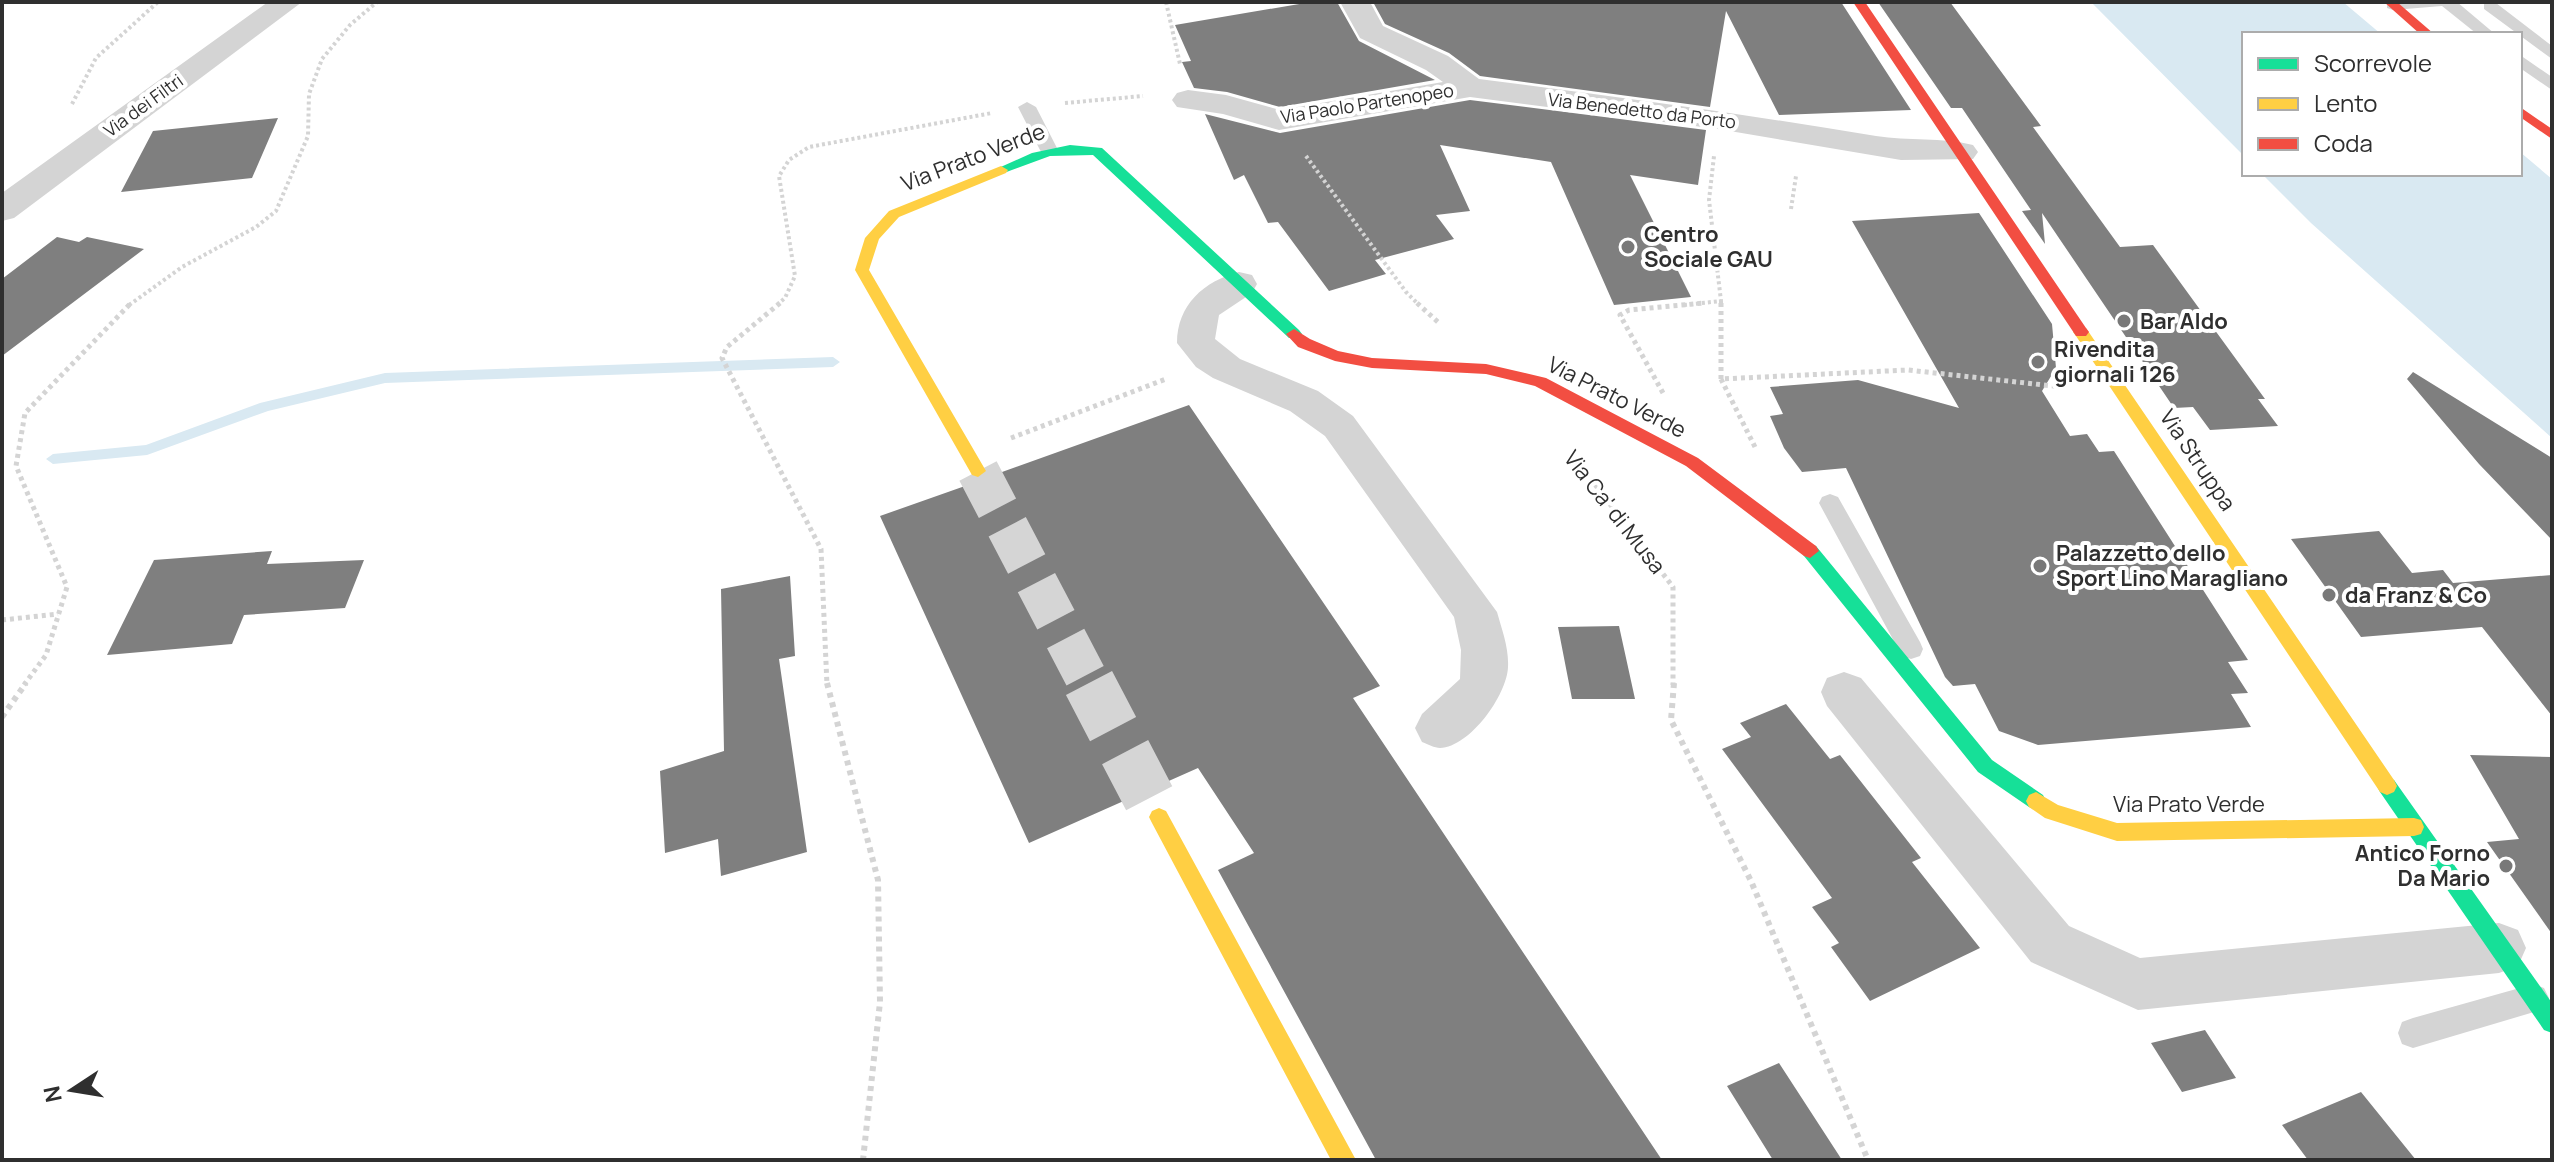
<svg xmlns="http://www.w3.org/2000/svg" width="2554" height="1162" font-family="Manrope,sans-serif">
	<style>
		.water { fill: #d9e9f2 }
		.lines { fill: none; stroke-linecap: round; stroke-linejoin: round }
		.stream { fill: #d9e9f2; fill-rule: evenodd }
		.building { fill: #7f7f7f }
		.secondary-tunnel-far1 { stroke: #d5d5d5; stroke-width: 42; stroke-dasharray: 42 21; stroke-linecap: butt }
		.secondary-tunnel { stroke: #d5d5d5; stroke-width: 52; stroke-dasharray: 52 26; stroke-linecap: butt }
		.path-far2 { stroke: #d4d4d4; stroke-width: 4; stroke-dasharray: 3 3; stroke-linecap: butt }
		.path-far1 { stroke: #d4d4d4; stroke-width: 5; stroke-dasharray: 4 4; stroke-linecap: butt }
		.path { stroke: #d4d4d4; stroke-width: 6; stroke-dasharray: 5 5; stroke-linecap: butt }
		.lane { fill: #d4d4d4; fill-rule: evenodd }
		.street { fill: #d4d4d4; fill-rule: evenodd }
		.fast { fill: #16e098; fill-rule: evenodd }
		.slow { fill: #ffcf43; fill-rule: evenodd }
		.jam { fill: #f24e42; fill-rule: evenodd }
		.poi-dot { fill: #787878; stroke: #fff; stroke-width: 3 }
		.labels { text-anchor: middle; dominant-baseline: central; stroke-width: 8; stroke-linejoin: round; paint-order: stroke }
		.far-street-label { font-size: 18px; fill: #2f2f2f; stroke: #fff }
		.street-label { font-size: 22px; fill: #2f2f2f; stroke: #fff }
		.poi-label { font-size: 22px; font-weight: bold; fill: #2f2f2f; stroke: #fff; text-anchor: start }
	</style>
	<rect width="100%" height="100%" fill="#fff"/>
	<path class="water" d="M2091,2H2343L2381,34H2244V156Z
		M2520,152L2552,179V438L2311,223L2262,174H2520Z"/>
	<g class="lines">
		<path class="stream" d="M833,357L840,362L833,367L385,383L268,411L147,455L53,464L46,459L53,454L146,445L260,403L385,373Z"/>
	</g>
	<path class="building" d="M1311,2H1337L1359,41L1435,80L1280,107L1227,92L1194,88L1182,62L1191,61L1175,25Z
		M1373,2H1841L1911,110L1779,115L1726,11L1710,107L1480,76L1449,53L1385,24Z
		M1878,2H1950L2041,126L2033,127L2120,247L2153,245L2265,399H2258L2278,426L2210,430L2193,407L2174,408L2042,213L2045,244L2022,211L2031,210L1962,108H1951Z
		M1470,100L1706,130L1698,185L1630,175L1691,297L1614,305L1551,162L1440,145L1470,211L1436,215L1454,239L1375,260L1386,274L1329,291L1278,222L1268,223L1244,175L1234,180L1205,114L1280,133Z
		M278,118L252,178L121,192L153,131Z
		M1979,213L2052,324L2056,368L2042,391L2070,436L2087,434L2099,452L2114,451L2248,660L2228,662L2248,693L2231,694L2251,727L2038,745L1999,731L1975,684L1953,686L1945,677L1846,468L1802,472L1784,448L1770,416L1783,414L1770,387L1858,380L1959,408L1852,221Z
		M57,237L79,242L87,237L144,249L2,356V279Z
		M2413,372L2552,458V540L2479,464L2407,379Z
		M1189,405L1380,686L1353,698L1662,1160H1376L1218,870L1254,853L1198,768L1029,843L880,516L965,486L979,489L994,485L1002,472Z
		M2379,531L2412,573L2443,570L2453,583L2552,575V716L2482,627L2361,637L2291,539Z
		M272,551L267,564L364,560L345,608L244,615L232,644L107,655L154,560Z
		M790,576L795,656L779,659L807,852L721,876L718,839L665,853L660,771L724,751L721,589Z
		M1619,626L1635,699H1572L1558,627Z
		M1786,704L1830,759L1840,755L1921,858L1912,862L1980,948L1870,1001L1831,947L1839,943L1812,907L1832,898L1722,749L1751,737L1740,723Z
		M2470,755L2552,757V934L2487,842L2519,839Z
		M2205,1030L2236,1078L2182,1092L2151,1043Z
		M1779,1063L1842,1160H1773L1727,1086Z
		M2361,1092L2416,1160H2308L2282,1125Z"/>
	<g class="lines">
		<path class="secondary-tunnel-far1" d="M978,471L1090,685"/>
		<path class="secondary-tunnel" d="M1089,683L1159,817"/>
		<path class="path-far2" d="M1166,2L1180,64
			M1065,103L1143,96
			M72,104L96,58L158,2
			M1306,156L1406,292L1419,305
			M1791,209L1796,176
			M1721,301V305
			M129,305L182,267L256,227L276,211L308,136L309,94L322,59L350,25L377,2
			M777,305L785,298L795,276L779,176L789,160L809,147L992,113
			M1684,305L1721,301L1709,200L1714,156"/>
		<path class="path-far1" d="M780,303L727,347L722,358L821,549L827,685
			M1417,303L1439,323
			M1721,303V379
			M1663,393L1620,315L1629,310L1704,303
			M1011,438L1166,379
			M1755,447L1721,379L1908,370L2062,387
			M1571,453L1673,587V685
			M2,620L58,614
			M24,685L46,655L67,587L16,466L25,413L131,303"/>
		<path class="path" d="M827,683L878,880L880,1002L863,1160
			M1674,683L1671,720L1751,881L1868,1160
			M2,717L26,683"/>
		<path class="lane" d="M2387,2H2457L2495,34H2477L2442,6L2393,10L2387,8Z
			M2484,3H2496L2552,46V59L2484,9Z
			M2520,55L2552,77V90L2520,68Z
			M1027,102L1036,107L1058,150L1055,154H1043L1040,150L1018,107Z
			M1830,494L1838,497L1920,642L1923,649L1920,656L1911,659L1902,656L1819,503L1822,497Z
			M2534,984L2544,988L2549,998L2544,1008L2534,1012L2413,1048L2402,1044L2398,1033L2402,1022L2413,1018Z"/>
		<path class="street" d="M268,2H302L14,218L2,221V193Z
			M1340,2H1370L1383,26L1448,56L1479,79C1612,96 1744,114 1876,136C1908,141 1942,137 1973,145L1978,152L1973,159L1901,160L1718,129L1470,97L1279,130L1223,114L1177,107L1172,100L1177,93L1188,90L1226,95L1280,110L1443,82L1426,70L1360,38Z
			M1239,272L1252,275L1257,284L1252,293L1219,315L1215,339L1240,359L1318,391L1353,416L1497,612C1502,630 1509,648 1508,667C1507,695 1470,747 1440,748C1435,748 1427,744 1422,742L1415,728L1422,714L1460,679L1461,650L1454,617L1325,436L1290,411L1213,378L1196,367L1177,343C1177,305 1204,281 1239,272Z
			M1844,672L1861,678L2069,926L2140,958L2499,923L2518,930L2526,948L2518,966L2499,973L2138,1010L2031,962L1827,706L1821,692L1827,678Z"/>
		<path class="fast" d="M1070,145L1102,148L1299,330L1302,334L1299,338H1289L1093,155L1050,156L1001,174L994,170L1032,153Z
			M1810,544L1816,546L1992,760L2043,795L2046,801L2043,807L2036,810L2029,807L1978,772L1804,556L1801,551Z
			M2387,777L2394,780L2552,1003V1033L2544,1030L2380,792L2377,786L2380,780Z"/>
		<path class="slow" d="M1001,166L1008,170L1006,173L899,217L879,239L869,270L986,471L978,477L972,475L855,270L865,238L889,211Z
			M2081,327L2086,328L2394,780L2397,786L2394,792L2387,795L2380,792L2076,336L2073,332L2076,328Z
			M2036,792L2058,805L2117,823L2414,818L2421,820L2424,827L2421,834L2414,836L2117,841L2045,818L2029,807L2026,801L2029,795Z
			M1159,808L1166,811L1356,1160H1331L1152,823L1149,817L1152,811Z"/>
		<path class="jam" d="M1853,2H1865L2086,328L2089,332L2086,336H2076Z
			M2384,2H2397L2434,34H2420Z
			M2520,107L2552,129V139L2520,117Z
			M1294,329L1310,339L1338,351L1372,358L1486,364L1546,378L1698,458L1816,546L1819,551L1810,558L1804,556L1686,466L1535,386L1486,374L1372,368L1335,361L1298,347L1286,334Z"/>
	</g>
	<g class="poi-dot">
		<circle cx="1628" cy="247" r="8"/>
		<circle cx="2124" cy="321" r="8"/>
		<circle cx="2038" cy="362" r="8"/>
		<circle cx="2040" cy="566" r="8"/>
		<circle cx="2329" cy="595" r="8"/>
		<circle cx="2506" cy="866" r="8"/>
	</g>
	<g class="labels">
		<g class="far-street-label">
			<text transform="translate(1367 103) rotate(-9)">Via Paolo Partenopeo</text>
			<text transform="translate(143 105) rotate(-36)">Via dei Filtri</text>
			<text transform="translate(1642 110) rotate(7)">Via Benedetto da Porto</text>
		</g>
		<g class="street-label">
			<text transform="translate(973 157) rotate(-21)">Via Prato Verde</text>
			<text transform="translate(1617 397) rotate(27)">Via Prato Verde</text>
			<text transform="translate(2198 460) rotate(56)">Via Struppa</text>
			<text transform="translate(1615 512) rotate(52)">Via Ca' di Musa</text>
			<text x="2189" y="804">Via Prato Verde</text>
		</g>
		<g class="poi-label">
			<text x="1644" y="234">Centro<tspan x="1644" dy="25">Sociale GAU</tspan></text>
			<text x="2140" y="321">Bar Aldo</text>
			<text x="2054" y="349">Rivendita<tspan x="2054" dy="25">giornali 126</tspan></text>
			<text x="2056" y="553">Palazzetto dello<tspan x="2056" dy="25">Sport Lino Maragliano</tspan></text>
			<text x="2345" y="595">da Franz &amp; Co</text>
			<text x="2490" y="853" text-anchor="end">Antico Forno<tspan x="2490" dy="25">Da Mario</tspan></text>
		</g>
	</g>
	<rect width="2554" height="1162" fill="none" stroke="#2f2f2f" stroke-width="8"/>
	<rect x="2242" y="32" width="280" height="144" fill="#ffffff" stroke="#acacac" stroke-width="2"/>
	<rect x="2258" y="58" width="40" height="12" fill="#16e098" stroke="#acacac" stroke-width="2"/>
	<text x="2314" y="72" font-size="24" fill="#2f2f2f">Scorrevole</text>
	<rect x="2258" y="98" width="40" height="12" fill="#ffcf43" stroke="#acacac" stroke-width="2"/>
	<text x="2314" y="112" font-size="24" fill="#2f2f2f">Lento</text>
	<rect x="2258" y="138" width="40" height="12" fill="#f24e42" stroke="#acacac" stroke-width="2"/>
	<text x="2314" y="152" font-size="24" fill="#2f2f2f">Coda</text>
	<g transform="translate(72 1090) rotate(258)" stroke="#ffffff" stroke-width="6" paint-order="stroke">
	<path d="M0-6L14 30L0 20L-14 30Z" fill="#2f2f2f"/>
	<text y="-12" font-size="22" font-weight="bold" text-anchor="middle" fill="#2f2f2f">N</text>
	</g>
</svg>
